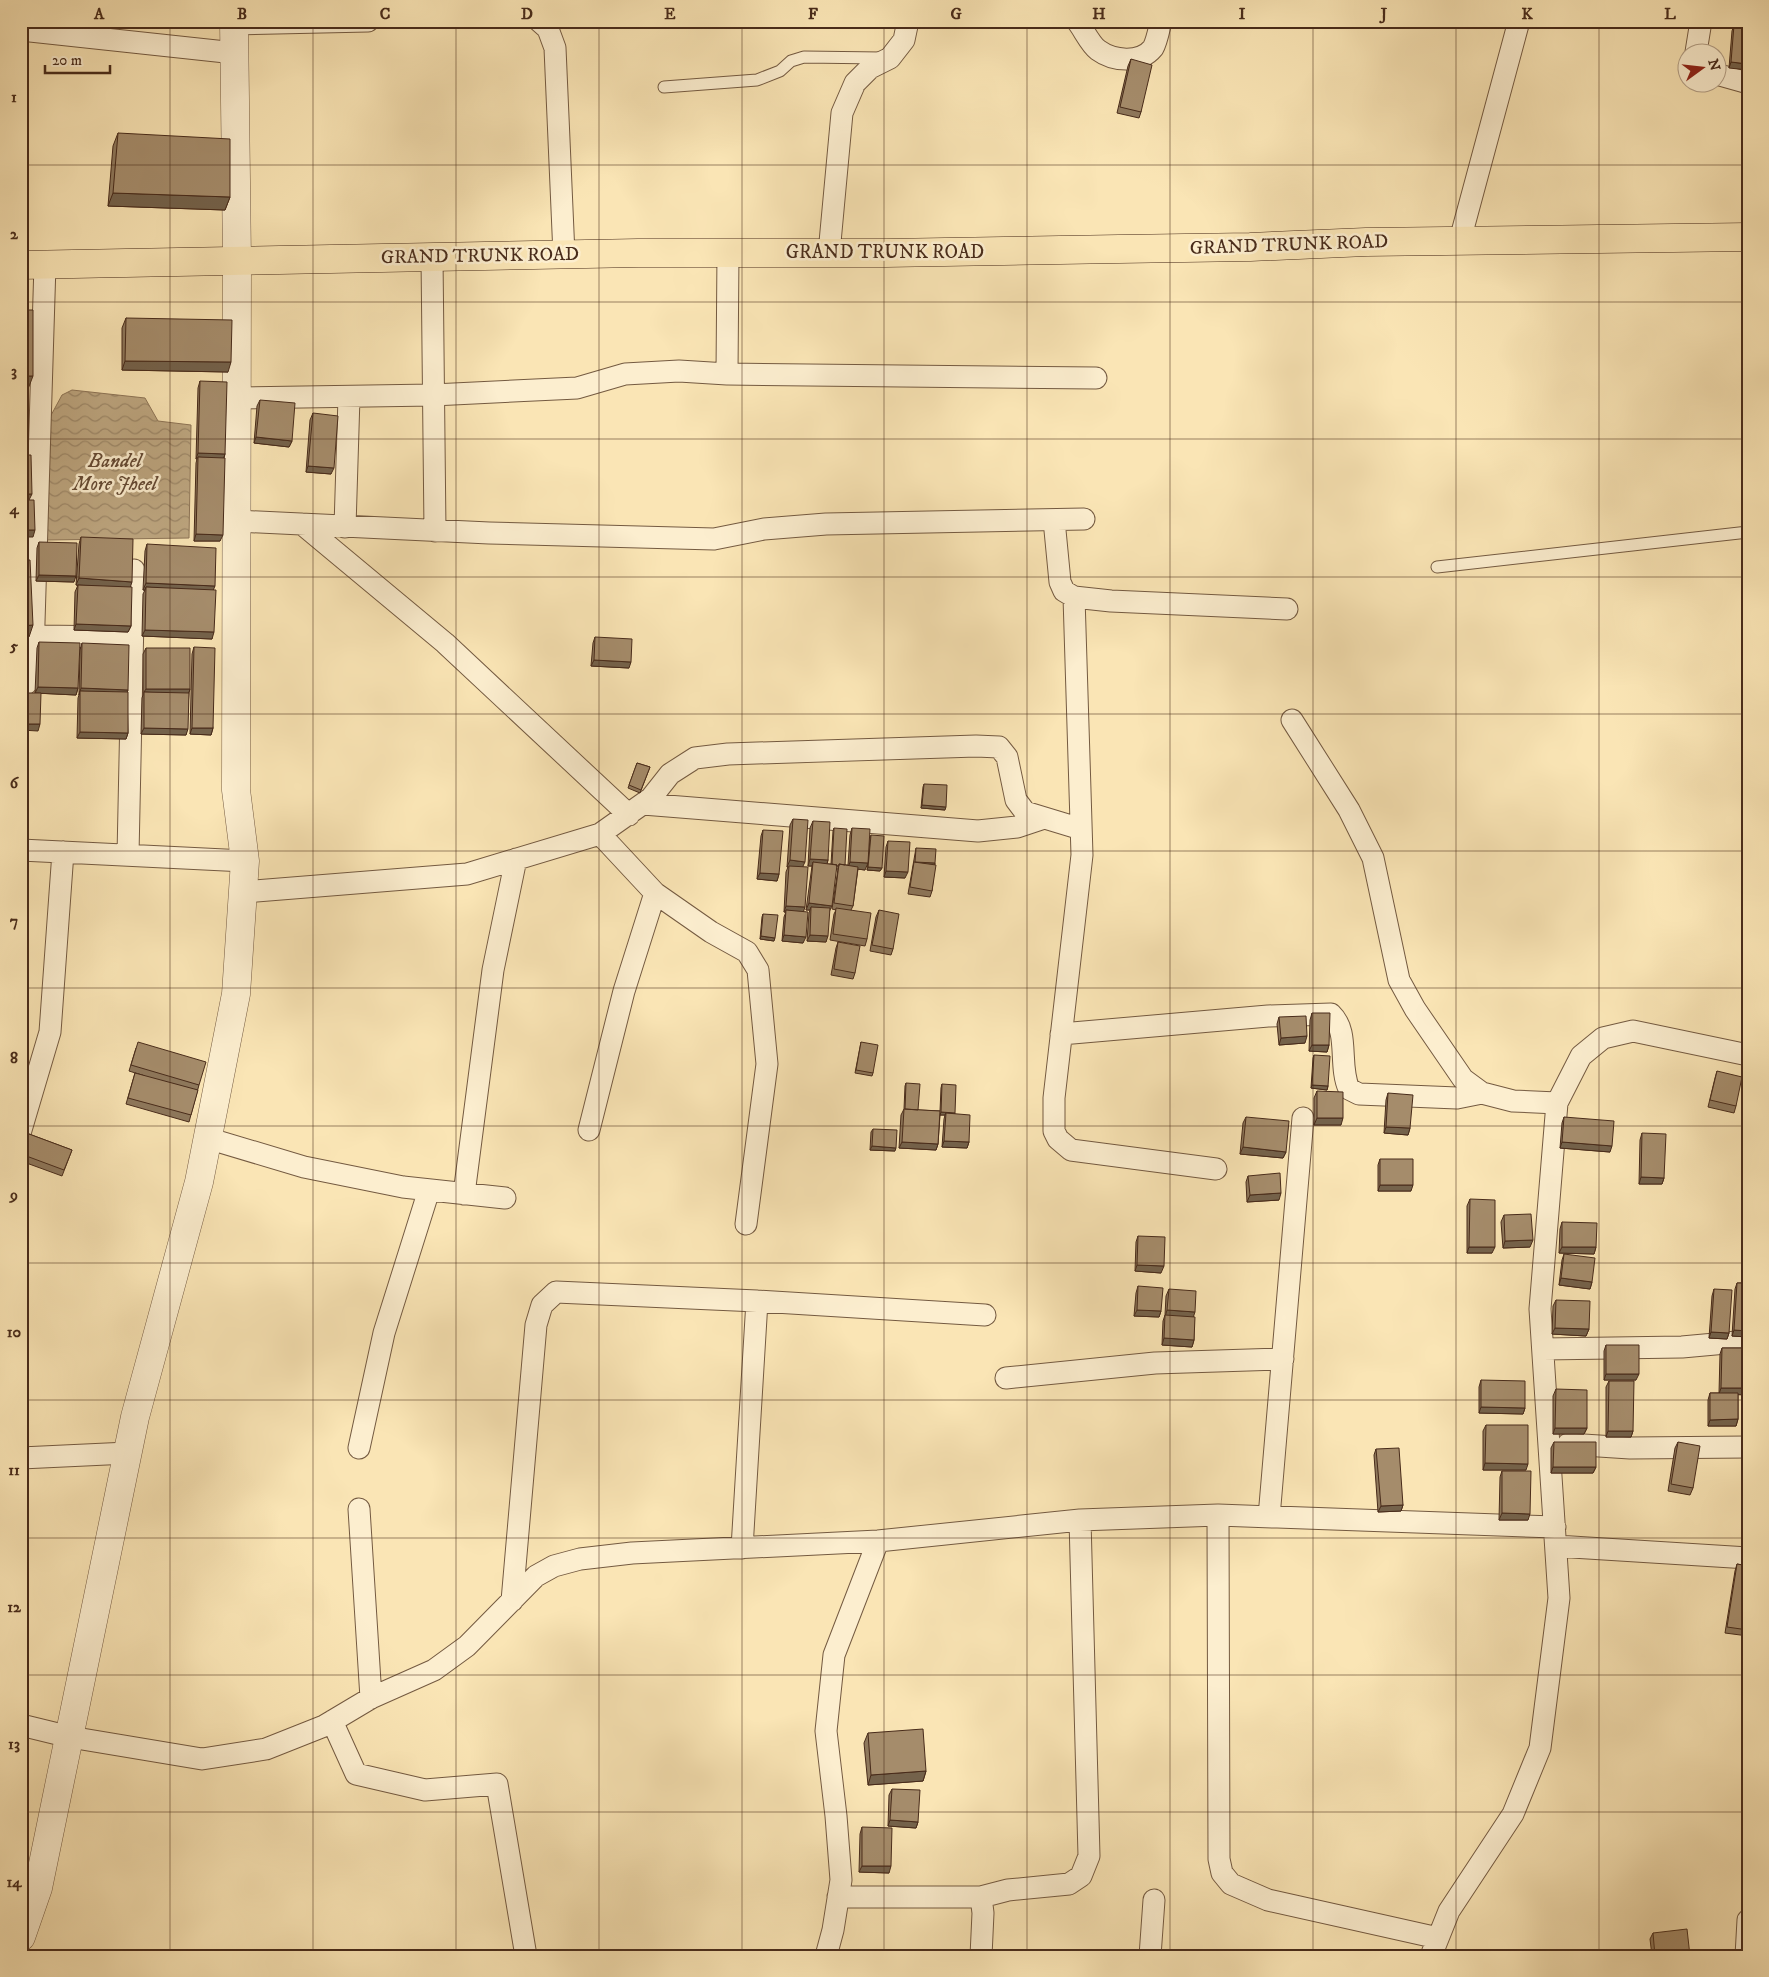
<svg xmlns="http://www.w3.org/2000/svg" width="1769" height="1977" font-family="'IM FELL DW Pica',serif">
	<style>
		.water { fill: url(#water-waves); stroke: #8e7557 }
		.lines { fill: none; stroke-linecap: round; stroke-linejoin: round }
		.service-casing { stroke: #745a41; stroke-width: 13 }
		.minor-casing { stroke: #745a41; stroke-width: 23 }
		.tertiary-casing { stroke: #745a41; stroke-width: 29 }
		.primary-casing { stroke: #482b1a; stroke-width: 29 }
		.service { stroke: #fceecf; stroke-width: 11 }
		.minor { stroke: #fceecf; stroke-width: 21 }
		.tertiary { stroke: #fceecf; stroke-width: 28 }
		.primary { stroke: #fae5b5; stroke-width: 28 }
		.wall { fill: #8e785c; stroke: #482b1a }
		.shaded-wall { fill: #74624b; stroke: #482b1a }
		.building { fill: #a58c6b; stroke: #482b1a }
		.grid { fill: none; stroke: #482b1a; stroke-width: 1; stroke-opacity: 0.55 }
		.labels { text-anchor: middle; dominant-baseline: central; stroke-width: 5; stroke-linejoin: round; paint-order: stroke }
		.street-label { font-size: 19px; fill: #482b1a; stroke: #fceecf }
		.water-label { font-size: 20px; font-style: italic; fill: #654a34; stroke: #fceecf }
		.neatline { fill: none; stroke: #482b1a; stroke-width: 2 }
		.grid-label { font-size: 16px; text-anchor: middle; font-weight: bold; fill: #482b1a }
	</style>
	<defs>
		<pattern id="water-waves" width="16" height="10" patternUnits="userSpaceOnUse" patternTransform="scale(1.25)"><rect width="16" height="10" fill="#bda680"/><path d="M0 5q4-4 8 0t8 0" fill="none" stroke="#9c8768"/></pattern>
	</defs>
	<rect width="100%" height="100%" fill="#fae5b5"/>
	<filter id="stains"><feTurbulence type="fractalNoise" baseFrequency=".004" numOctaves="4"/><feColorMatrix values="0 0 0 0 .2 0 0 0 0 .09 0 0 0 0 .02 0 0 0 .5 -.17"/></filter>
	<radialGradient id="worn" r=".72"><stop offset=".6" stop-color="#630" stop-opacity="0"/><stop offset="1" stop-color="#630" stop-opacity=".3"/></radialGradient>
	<path class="water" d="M72,390L145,398L158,421L191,425L189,538L47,540L49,419L62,395Z"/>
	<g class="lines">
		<defs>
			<path id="service" d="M664,87L757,80L780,71L791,61L804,57L881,58
				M1437,567L1748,532"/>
			<path id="minor" d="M539,21L548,29L555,48L564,255
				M1077,21C1084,30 1090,44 1098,50C1113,61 1140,64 1153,48C1157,41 1159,29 1161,21
				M234,24L368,21
				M21,30L235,53
				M1696,52L1701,21
				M1716,74L1748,83
				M1460,240L1519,21
				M829,253L842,113L855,83L870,68L890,58L904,40L908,21
				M432,257L435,531
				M727,374L728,253
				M237,398L433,395L577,388L625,374L679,371L727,374L1096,378
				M1054,520L1060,582L1064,591L1074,597L1111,601L1287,609
				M237,521L489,533L714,539L764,529L826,524L1084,519
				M302,524L445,643L629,815
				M345,527L349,397
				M1074,597L1082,855L1054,1098V1131L1058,1139L1071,1150L1216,1169
				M34,636L132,637
				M21,688L29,681L33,655L45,264
				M1292,720L1349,810L1373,858L1399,980L1415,1009L1463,1079L1482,1093L1513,1101L1557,1103
				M643,804L978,831L1017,827L1044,818
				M600,834L655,893L711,932L747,952L758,970L767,1064L746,1224
				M21,850L245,861
				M128,855L134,570
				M243,892L467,874L600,834L651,798L670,774L695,758L728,754L976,746L999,747L1007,757L1016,800L1025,812L1081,829
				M1061,1034L1268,1016L1331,1014C1350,1032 1338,1065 1349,1089L1359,1094L1457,1098L1482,1093
				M21,1130L50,1032L63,852
				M589,1130L624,991L655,893
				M207,1138L304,1167L403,1187L505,1198
				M464,1194L493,970L516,859
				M1543,1349L1682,1347L1748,1341
				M1006,1378L1155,1363L1283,1359
				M1568,1444L1630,1448L1748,1447
				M359,1448L384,1333L429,1190
				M21,1458L128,1453
				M359,1509L371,1698
				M1218,1515L1219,1859L1222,1873L1231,1884L1268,1900L1438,1938
				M1269,1517L1303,1118
				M1556,1546L1748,1558
				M742,1548L757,1301
				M512,1601L536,1325L542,1305L556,1292L757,1301L985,1315
				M332,1721L356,1774L425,1790L497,1784L526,1956
				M21,1725L70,1737L202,1759L266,1749L324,1726L371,1698L434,1670L467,1646L536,1576L554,1566L580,1559L632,1553L878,1541L1080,1520L1218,1515L1555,1527
				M838,1897H981L1008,1890L1069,1884L1081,1876L1089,1856L1080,1520
				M826,1956L833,1930L841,1880L836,1816L826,1731L834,1655L878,1541
				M981,1956L983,1913L981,1897
				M1150,1956L1154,1900
				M1431,1956L1449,1911L1513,1814L1540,1748L1559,1598L1540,1309L1557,1103L1581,1056L1603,1038L1633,1031L1748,1055
				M1746,1956L1748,1920"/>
			<path id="tertiary" d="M21,1937L38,1888L135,1417L199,1182L236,994L245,861L236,790L237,261L234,21"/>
			<path id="primary" d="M21,265L638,253H886L1119,249L1250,247L1366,242L1748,237"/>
		</defs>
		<use href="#service" class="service-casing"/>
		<use href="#minor" class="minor-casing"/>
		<use href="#tertiary" class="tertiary-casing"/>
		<use href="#primary" class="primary-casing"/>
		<use href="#service" class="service"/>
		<use href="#minor" class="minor"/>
		<use href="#tertiary" class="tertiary"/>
		<use href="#primary" class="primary"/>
	</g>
	<path class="wall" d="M1734,25L1748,26L1729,68L1732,31Z
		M1131,59L1141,112L1139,118L1117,113L1128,66Z
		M118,133L230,197L225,210L108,206L113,146Z
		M126,318L228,372L122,370V328Z
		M200,381L225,454L224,458L220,541H194L196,463L197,459H196L198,388Z
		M260,400L292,441L289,447L254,443L257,406Z
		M313,413L331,474L306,472L310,420Z
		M81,537L130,587L131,626L128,632L74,630L75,592L78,585L91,586L76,585L79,544Z
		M39,542L74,582L36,581L37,548Z
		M147,544L213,590L212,639L142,636L143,594L145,590H143L145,551Z
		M595,637L629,668L591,666L593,643Z
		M39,642L78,688L76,695L35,693L37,648Z
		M82,643L128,690L127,692L128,733L126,739L77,738L78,698L79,695L80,650Z
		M194,647L213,728L211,735L190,734L192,654Z
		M146,648L190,689L189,693L186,735L141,734L142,698L143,695V654Z
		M637,763L650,767L640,793L628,788Z
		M924,784L945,810L921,808L923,787Z
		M793,819L803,867V943L782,941L784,917L786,912H784L786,872L788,867H787L790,825Z
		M813,821L828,860L827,864H831L833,831L834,828L845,865H848L850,835L852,828L865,870L858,869L853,906L851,910L867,939L865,946L830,940L834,914L836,910L832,909L838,869H836L829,912L826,942L807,941L809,913L810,910H806L812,866H808L810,828Z
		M763,830L779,874L777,881L757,879L761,836Z
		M871,835L882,868L880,871L867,870L870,839Z
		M888,841L905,878L884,877L886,847Z
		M916,848L935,863L932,891L930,897L908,894Z
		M879,910L893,949L891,955L870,951L876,917Z
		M763,914L774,941L760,939L762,917Z
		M838,942L855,973L853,979L831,975L836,948Z
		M1312,1013L1329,1045L1327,1052L1309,1051L1310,1020Z
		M1279,1017L1305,1043L1279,1045L1277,1024Z
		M861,1042L873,1073L872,1076L855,1073Z
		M136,1048L199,1085L189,1122L126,1104L135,1073L145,1076L129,1071Z
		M1314,1055L1328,1086L1327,1090L1311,1088L1313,1058Z
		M1717,1071L1736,1106L1734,1113L1708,1107L1715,1078Z
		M906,1083L918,1110L940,1111L941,1088L942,1084L955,1114L969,1142L967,1148L942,1147L944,1119L945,1115H940L938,1144L936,1150L899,1148L901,1115L904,1109L905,1086Z
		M1317,1091L1341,1125H1314V1098Z
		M1388,1093L1410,1128L1408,1135L1384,1133L1386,1100Z
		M1246,1117L1286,1152L1283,1158L1240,1154L1243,1123Z
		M1564,1117L1610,1152L1560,1148L1562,1123Z
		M873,1129L895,1151L870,1150L871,1132Z
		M1642,1133L1664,1178L1662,1184H1639L1640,1140Z
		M29,1134L72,1150L62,1176L21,1161V1155Z
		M1380,1159L1411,1191H1378V1165Z
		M1248,1176L1279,1200L1247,1202L1246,1182Z
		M1470,1199L1492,1253H1467V1206Z
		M1504,1215L1530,1247L1503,1248L1501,1222Z
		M1562,1222L1596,1247L1594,1254L1559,1253L1560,1229Z
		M1138,1236L1161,1273L1135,1271L1136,1242Z
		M1564,1254L1592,1282L1590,1289L1559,1285L1562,1260Z
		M1737,1283H1748V1337L1732,1336L1735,1289Z
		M1138,1286L1161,1311L1159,1317L1134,1316L1136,1293Z
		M1169,1289L1194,1317V1340L1192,1347L1162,1345L1163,1321L1165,1315L1166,1296Z
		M1714,1289L1729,1333L1727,1339L1709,1338L1712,1296Z
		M1556,1300L1589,1329L1586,1336L1552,1334L1553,1306Z
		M1606,1345L1636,1380H1604V1351Z
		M1722,1348H1748V1390L1746,1395L1738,1394V1419L1736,1426H1708V1400L1710,1393H1719L1720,1354Z
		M1481,1380L1525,1408L1523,1414L1479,1413V1387Z
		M1609,1381L1633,1431L1631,1437H1606V1387Z
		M1556,1389L1587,1428L1584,1434H1553V1396Z
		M1486,1425L1526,1470H1483V1431Z
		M1554,1442L1596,1467L1593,1473H1551V1448Z
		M1678,1442L1693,1488L1690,1495L1668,1491L1675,1448Z
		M1376,1449L1403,1505L1401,1511L1378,1512L1374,1455Z
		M1502,1471L1528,1520H1499L1500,1477Z
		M1737,1564L1748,1566V1636L1725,1633L1735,1571Z
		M868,1733L926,1771L923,1781L868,1785L864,1743Z
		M892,1789L918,1822L916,1828L888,1826L889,1795Z
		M862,1827L889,1873L859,1872L860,1834Z
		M1653,1933L1690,1956H1652L1650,1939Z"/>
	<path class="shaded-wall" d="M1731,62L1748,64V70L1729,68Z
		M113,193L230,197L225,210L108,206Z
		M125,361L231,362L228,372L122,370Z
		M21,376H33L28,389L21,388Z
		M256,437L292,441L289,447L254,443Z
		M198,453L225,454L223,460L198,457L197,459H196Z
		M308,466L334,468L331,474L306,472Z
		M21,494H32L29,500H21Z
		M21,530H35L33,537H21Z
		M196,534L223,535L220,541H194Z
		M39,575L76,576L74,582L36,581Z
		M79,578L132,582L130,588L76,585Z
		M146,583L215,586L212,593L146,587L145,590H143Z
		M76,624L131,626L128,632L74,630Z
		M33,625L29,637L21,638V626Z
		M145,630L214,632L212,639L142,636Z
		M594,660L631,662L629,668L591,666Z
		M21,672H27L25,678H21Z
		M38,687L78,688L76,695L35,693Z
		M81,688L128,690L126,696L80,691L79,695Z
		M146,689H190L188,695L144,692Z
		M21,724H40L38,731L21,730Z
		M144,728L188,729L186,735L141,734Z
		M192,728H213L211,735L190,734Z
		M80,732L128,733L126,739L77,738Z
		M922,805L946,807L945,810L921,808Z
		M810,859L828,860L826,867L813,862L812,866H808Z
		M790,860L805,862L802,868L787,867Z
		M850,862L868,863L865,870L848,868Z
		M915,862L935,863L934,866Z
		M868,867L882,868L880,871L867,870Z
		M886,871L908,872L905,878L884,877Z
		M760,873L779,874L777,881L757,879Z
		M809,903L832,906L829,912L811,907L810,910H806Z
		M786,906L805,907L803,913L786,910V912H784Z
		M784,935L806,937L803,943L782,941Z
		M810,935L828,936L826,942L807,941Z
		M761,936L775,938L774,941L760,939Z
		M1307,1036L1305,1043L1279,1045L1281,1038Z
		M1312,1045H1329L1327,1052L1309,1051Z
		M1312,1085L1328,1086L1327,1090L1311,1088Z
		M941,1112L955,1113L954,1116L946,1113L945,1115H940Z
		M1317,1118H1343L1341,1125H1314Z
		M1386,1127L1410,1128L1408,1135L1384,1133Z
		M944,1141L969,1142L967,1148L942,1147Z
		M902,1142L938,1144L936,1150L899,1148Z
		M1562,1142L1612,1146L1610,1152L1560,1148Z
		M872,1146L896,1148L895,1151L870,1150Z
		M1243,1147L1286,1152L1283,1158L1240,1154Z
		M1641,1177L1664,1178L1662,1184H1639Z
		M1380,1185H1413L1411,1191H1378Z
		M1281,1193L1279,1200L1247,1202L1250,1195Z
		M1533,1240L1530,1247L1503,1248L1505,1241Z
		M1469,1247H1495L1492,1253H1467Z
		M1562,1247H1596L1594,1254L1559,1253Z
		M1137,1265L1164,1266L1161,1273L1135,1271Z
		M1561,1278L1592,1282L1590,1289L1559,1285Z
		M1137,1310L1161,1311L1159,1317L1134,1316Z
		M1167,1310L1195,1312L1193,1318L1165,1317Z
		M1555,1328L1589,1329L1586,1336L1552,1334Z
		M1734,1330L1748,1331V1337L1732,1336Z
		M1711,1332L1729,1333L1727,1339L1709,1338Z
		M1164,1338L1194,1340L1192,1347L1162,1345Z
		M1606,1374H1639L1636,1380H1604Z
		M1721,1388H1748V1390L1746,1395L1719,1394Z
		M1481,1407L1525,1408L1523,1414L1479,1413Z
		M1738,1419L1736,1426H1708L1710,1420Z
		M1555,1428H1587L1584,1434H1553Z
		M1608,1431H1633L1631,1437H1606Z
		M1485,1463L1528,1464L1526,1470H1483Z
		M1553,1467H1596L1593,1473H1551Z
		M1403,1505L1401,1511L1378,1512L1381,1506Z
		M1502,1513L1530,1514L1528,1520H1499Z
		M926,1771L923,1781L868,1785L871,1775Z
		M890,1820L918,1822L916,1828L888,1826Z
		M862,1866H891L889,1873L859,1872Z"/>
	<path class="building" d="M1734,25L1748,26V64L1731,62Z
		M1131,59L1152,65L1141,112L1120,107Z
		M118,133L230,139V197L113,193Z
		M21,310H33V376H21Z
		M126,318L232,320L231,362L125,361Z
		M200,381L227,382L225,454L198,453Z
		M21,382L22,434H21Z
		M260,400L295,403L292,441L256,437Z
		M313,413L338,416L334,468L308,466Z
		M21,455H31L32,494H21Z
		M198,457L225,458L223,535L196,534Z
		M21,500H34L35,530H21Z
		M81,537L133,539L132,582L79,578Z
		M39,542L77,543L76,576L39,575Z
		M147,544L216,548L215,586L146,583Z
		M21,560H30L33,625L21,626Z
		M78,585L132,587L131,626L76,624Z
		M146,587L216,590L214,632L145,630Z
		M595,637L632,639L631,662L594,660Z
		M21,639H28L27,672H21Z
		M39,642L80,643L78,688L38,687Z
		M82,643L129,645L128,690L81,688Z
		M194,647L215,648L213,728H192Z
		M146,648H190V689H146Z
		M80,691L128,692V733L80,732Z
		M144,692L189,693L188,729L144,728Z
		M21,693H41L40,724H21Z
		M637,763L650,767L641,790L629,785Z
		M924,784L947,785L946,807L922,805Z
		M793,819L808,820L805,862L790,860Z
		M813,821L830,822L828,860L810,859Z
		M834,828L847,829L845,865L839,864V866H836L837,865L832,864Z
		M852,828L870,829L868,863L850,862Z
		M763,830L783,831L779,874L760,873Z
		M871,835L884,836L882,868L868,867Z
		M888,841L910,842L908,872L886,871Z
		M916,848L936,849L935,863L915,862Z
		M813,862L837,865L832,906L809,903Z
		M914,862L936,865L932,891L910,887Z
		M839,864L858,867L853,906L834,903Z
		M789,866L808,867L805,907L786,906Z
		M811,907L830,908L828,936L810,935Z
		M836,908L871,913L867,939L833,934Z
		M786,910L808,912L806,937L784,935Z
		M879,910L899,914L893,949L872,945Z
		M763,914L778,915L775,938L761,936Z
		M838,942L860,946L855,973L834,969Z
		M1312,1013H1330L1329,1045H1312Z
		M1306,1016L1307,1036L1281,1038L1279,1017Z
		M138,1042L206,1062L199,1085L131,1065Z
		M861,1042L878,1045L873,1073L856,1070Z
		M1314,1055L1330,1056L1328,1086L1312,1085Z
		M1717,1071L1742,1077L1736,1106L1710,1100Z
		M135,1073L198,1090L191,1115L128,1098Z
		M906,1083L920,1084L918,1110L905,1109Z
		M942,1084L956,1085L955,1113L941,1112Z
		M1317,1091L1343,1092V1118H1317Z
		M1388,1093L1413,1095L1410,1128L1386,1127Z
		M904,1109L940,1111L938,1144L902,1142Z
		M946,1113L970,1115L969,1142L944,1141Z
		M1246,1117L1289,1121L1286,1152L1243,1147Z
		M1564,1117L1614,1121L1612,1146L1562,1142Z
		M873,1129L897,1130L896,1148L872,1146Z
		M1642,1133L1666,1134L1664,1178L1641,1177Z
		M29,1134L72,1150L64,1170L21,1154Z
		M1380,1159H1413V1185H1380Z
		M1280,1173L1281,1193L1250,1195L1248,1176Z
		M1470,1199L1495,1200V1247H1469Z
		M1531,1214L1533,1240L1505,1241L1504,1215Z
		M1562,1222L1597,1223L1596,1247H1562Z
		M1138,1236L1165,1237L1164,1266L1137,1265Z
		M1564,1254L1595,1258L1592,1282L1561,1278Z
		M1737,1283H1748V1331L1734,1330Z
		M1138,1286L1163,1288L1161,1311L1137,1310Z
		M1169,1289L1196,1291L1195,1312L1167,1310Z
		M1714,1289L1732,1290L1729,1333L1711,1332Z
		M1556,1300L1590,1301L1589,1329L1555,1328Z
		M1165,1315L1195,1317L1194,1340L1164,1338Z
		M1606,1345H1639V1374H1606Z
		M1722,1348H1748V1388H1721Z
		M1481,1380L1525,1381V1408L1481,1407Z
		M1609,1381H1634L1633,1431H1608Z
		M1556,1389L1587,1390V1428H1555Z
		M1710,1393H1738V1419L1710,1420Z
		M1486,1425H1528V1464L1485,1463Z
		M1554,1442H1596V1467H1553Z
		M1678,1442L1700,1446L1693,1488L1671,1484Z
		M1399,1448L1403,1505L1381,1506L1376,1449Z
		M1502,1471H1531L1530,1514L1502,1513Z
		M1737,1564L1748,1566V1630L1727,1627Z
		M923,1729L926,1771L871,1775L868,1733Z
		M892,1789L920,1790L918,1822L890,1820Z
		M862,1827L892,1828L891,1866H862Z
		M1687,1929L1690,1956H1655L1653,1933Z"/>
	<path class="grid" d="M170,21V1956M313,21V1956M456,21V1956M599,21V1956M742,21V1956M884,21V1956M1027,21V1956M1170,21V1956M1313,21V1956M1456,21V1956M1599,21V1956M21,165H1748M21,302H1748M21,439H1748M21,577H1748M21,714H1748M21,851H1748M21,988H1748M21,1126H1748M21,1263H1748M21,1400H1748M21,1538H1748M21,1675H1748M21,1812H1748"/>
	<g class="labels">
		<g class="street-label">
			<text transform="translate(1289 245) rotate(-2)">GRAND TRUNK ROAD</text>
			<text x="885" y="252">GRAND TRUNK ROAD</text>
			<text transform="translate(480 256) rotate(-1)">GRAND TRUNK ROAD</text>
		</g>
		<g class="water-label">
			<text x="115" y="461">Bandel<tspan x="115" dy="23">More Jheel</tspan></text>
		</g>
	</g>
	<rect width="1769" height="1977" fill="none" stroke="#fae5b5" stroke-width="55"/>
	<g transform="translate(1702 68) rotate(75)"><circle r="24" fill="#fceecf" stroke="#b4a087"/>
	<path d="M0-4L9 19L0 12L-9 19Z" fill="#8f2418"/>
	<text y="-8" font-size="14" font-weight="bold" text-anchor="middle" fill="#482b1a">N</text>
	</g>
	<path d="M45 65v8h65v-8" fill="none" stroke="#482b1a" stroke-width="2.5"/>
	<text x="52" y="65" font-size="15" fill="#482b1a" stroke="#fceecf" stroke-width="4" paint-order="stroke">20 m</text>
	<rect x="28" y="28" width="1714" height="1922" class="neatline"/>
	<g class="grid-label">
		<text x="99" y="19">A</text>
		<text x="242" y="19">B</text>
		<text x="385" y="19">C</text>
		<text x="527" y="19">D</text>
		<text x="670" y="19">E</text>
		<text x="813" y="19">F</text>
		<text x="956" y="19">G</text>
		<text x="1099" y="19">H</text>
		<text x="1242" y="19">I</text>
		<text x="1384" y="19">J</text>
		<text x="1527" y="19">K</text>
		<text x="1670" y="19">L</text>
		<text x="14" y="102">1</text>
		<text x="14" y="239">2</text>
		<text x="14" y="376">3</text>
		<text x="14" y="514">4</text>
		<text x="14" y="651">5</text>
		<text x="14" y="788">6</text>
		<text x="14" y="926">7</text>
		<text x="14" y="1063">8</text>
		<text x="14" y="1200">9</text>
		<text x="14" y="1337">10</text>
		<text x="14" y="1475">11</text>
		<text x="14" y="1612">12</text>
		<text x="14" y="1749">13</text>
		<text x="14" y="1887">14</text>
	</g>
	<rect width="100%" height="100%" filter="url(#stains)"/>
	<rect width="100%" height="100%" fill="url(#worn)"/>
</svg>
